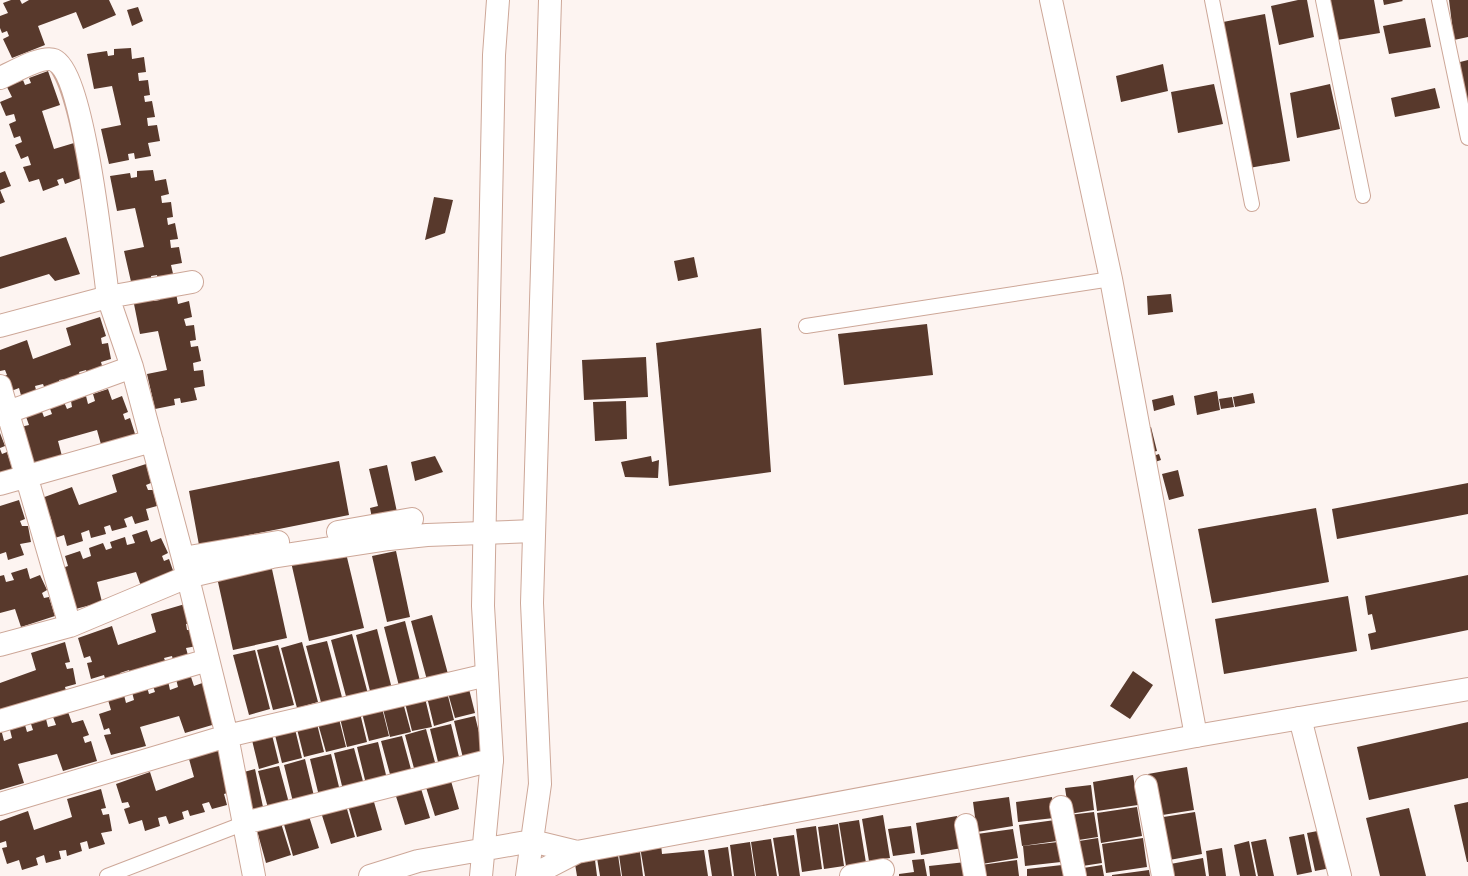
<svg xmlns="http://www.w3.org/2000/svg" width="1468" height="876" font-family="'Times New Roman',serif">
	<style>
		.building { fill: #58392c }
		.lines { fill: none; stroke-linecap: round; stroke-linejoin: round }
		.service-casing { stroke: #cda798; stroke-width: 16 }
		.minor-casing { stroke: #cda798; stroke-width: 24 }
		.tertiary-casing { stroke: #cda798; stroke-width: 24 }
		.service { stroke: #fff; stroke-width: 14 }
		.minor { stroke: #fff; stroke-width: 22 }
		.tertiary { stroke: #fff; stroke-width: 22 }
	</style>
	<rect width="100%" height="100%" fill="#fdf4f1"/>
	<path class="building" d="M11,0H20L22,4L29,0H109L116,15L83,29L76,12L38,26L45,45L12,58L3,39L9,36L7,31L2,33L0,28V16L8,13L3,3Z
		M1298,0H1307L1314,37L1279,45L1271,6Z
		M1330,0H1374L1380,33L1337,40Z
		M1383,0H1402L1403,1L1384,5Z
		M1449,0H1468V37L1454,40Z
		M138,7L143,21L132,26L127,10Z
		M1265,14L1290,161L1249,168L1223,22Z
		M1425,18L1431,47L1389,54L1383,26Z
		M131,48L132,59L144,57L146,72L138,73L139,81L148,80L150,95L144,96L145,102L152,101L155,117L147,118L148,126L157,125L160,141L148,143L151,156L135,159L134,153L128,154L129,160L109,164L101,129L121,125L112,86L94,89L87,54L107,51L108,56L114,55V49Z
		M1468,60V115H1467L1460,62Z
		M1163,64L1168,91L1121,102L1116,76Z
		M48,71L60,105L42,111L54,149L74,143L84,177L65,184L63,178L57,180L59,185L43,191L39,179L29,182L23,167L31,165L28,156L21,159L15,145L22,142L20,136L14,138L9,124L16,121L14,114L6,116L0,102L12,97L7,87L23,80L25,85L31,83L29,78Z
		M1214,84L1223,124L1178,133L1171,92Z
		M1330,84L1340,129L1297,138L1290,93Z
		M1435,88L1440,108L1395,117L1391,98Z
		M153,170L155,181L166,179L169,194L161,196L162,203L171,202L173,217L167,218L168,225L175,223L178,239L170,240L171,248L179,247L182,263L171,265L174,278L158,280L157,275L151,276L152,283L132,286L124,251L144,247L135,208L117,211L110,176L130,173L131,178L137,177V171Z
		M5,171L11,186L0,190L5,202L0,204V173Z
		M434,197L453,200L445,233L425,240Z
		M66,237L80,274L55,281L49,274L0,289V257Z
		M694,257L698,277L678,281L674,261Z
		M176,293L178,304L189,301L192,317L184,319L186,326L194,325L196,340L190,341L191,347L198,346L201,361L193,363L194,371L203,370L205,386L194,388L197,400L181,403L180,398L174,399L175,405L155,409L147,374L167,370L158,331L140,334L133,299L153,296L154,301L160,300V294Z
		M1171,294L1173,312L1148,315L1147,296Z
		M100,317L106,336L101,338L102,344L108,343L111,359L101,362L104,373L89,378L86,370L79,372L82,380L67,385L65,379L59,380L61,387L46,392L43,384L35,386L37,394L22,399L19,388L6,393L2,377L7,375L5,370L0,371V350L27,340L33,359L71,345L66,328Z
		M927,324L933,375L844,385L838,334Z
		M761,328L771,472L669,486L656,343Z
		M646,357L648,397L584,400L582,360Z
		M108,389L112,400L122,396L128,412L123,414L125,420L130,418L136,437L102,448L97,430L58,441L63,460L28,469L16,428L29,425L25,414L41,409L44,417L52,414L49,406L64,402L67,409L72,407L71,401L86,396L88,404L95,401L93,394Z
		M1217,391L1220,410L1197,415L1194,396Z
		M1253,393L1255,403L1235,407L1233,397Z
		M1173,395L1175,405L1154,411L1152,400Z
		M1232,397L1234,407L1221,409L1219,399Z
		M626,401L627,439L595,441L593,402Z
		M1151,427L1157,451L1149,453L1143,429Z
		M0,433L5,446L0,448Z
		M0,449L2,454L7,452L13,471L0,475Z
		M1159,454L1161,460L1152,463L1150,457Z
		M435,456L443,472L415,481L411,462Z
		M651,456L652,462L659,460L658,478L625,477L621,462Z
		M339,461L349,515L199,545L189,491Z
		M146,464L151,483L146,485L148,490H153L157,506L146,509L149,520L135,524L132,516L124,519L127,527L112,531L110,525L104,527L106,534L91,538L89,530L81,533L83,541L67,546L64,535L52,539L47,524L52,522L50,516L44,518L39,499L72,487L79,505L117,492L112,475Z
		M387,465L397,512L372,518L370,508L378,506L369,469Z
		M1178,470L1184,496L1169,500L1162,474Z
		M1468,483V514L1337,539L1332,509Z
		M19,500L25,519L20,521L22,526H28L31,542L20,544L24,555L8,560L6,552L0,554V506Z
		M1316,508L1329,582L1212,603L1198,529Z
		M147,530L151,542L161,538L168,553L162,556L164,561L169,559L176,579L142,589L136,572L97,582L102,602L68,611L56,570L68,566L65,556L80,551L83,559L91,556L89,548L103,543L106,550L112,548L110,542L125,537L127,545L135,543L132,535Z
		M345,549L364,628L309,641L291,562Z
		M396,551L410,617L387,622L372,556Z
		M270,560L287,638L233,650L216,573Z
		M27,568L30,579L40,575L47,590L42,593L44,598L49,597L55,616L21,627L15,609L0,613V576L4,575L6,582L14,580L11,573Z
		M1468,575V630L1371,650L1368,634L1376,632L1372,614L1368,615L1365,596Z
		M1348,596L1357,651L1224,674L1215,619Z
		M185,604L191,623L186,624L187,630H193L197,646L186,648L189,659L174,664L172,656L164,658L167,666L152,671L150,665L144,667L146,674L131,678L129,670L120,673L122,681L107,685L104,675L91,679L87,663L92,662L90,656L84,658L78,638L112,626L118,645L156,632L151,614Z
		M432,615L448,674L427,680L411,621Z
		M405,621L420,681L399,686L384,627Z
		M377,629L392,689L371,695L356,635Z
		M352,634L368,694L347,700L331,640Z
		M327,641L343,701L322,706L306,646Z
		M65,642L70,662L65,663L67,669L73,668L76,684L65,687L68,698L0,711V683L36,670L31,653Z
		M302,642L318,702L297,708L281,648Z
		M278,645L294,705L273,710L257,650Z
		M255,650L270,709L249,715L233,655Z
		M1133,671L1153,685L1130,719L1110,706Z
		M190,674L194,686L205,682L211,697L206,699L208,705L213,704L219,723L185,733L179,716L140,727L146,746L111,755L104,735L111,734L109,728L104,730L99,714L111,710L108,700L124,695L126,703L134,700L132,692L147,687L149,694L155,692L153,686L168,681L170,690L178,687L176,679Z
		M467,681L475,713L455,718L446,686Z
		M446,688L454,720L434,726L426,693Z
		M424,694L432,727L412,731L404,699Z
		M402,699L411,732L390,737L382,705Z
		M381,704L389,736L369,741L361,709Z
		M359,709L367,742L347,747L339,714Z
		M68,712L72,723L83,720L89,735L83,737L85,743L91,741L97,761L63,771L57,754L18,764L24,783L0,790V733H2L4,741L12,738L10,730L25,725L27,732L33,730L31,724L46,719L48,727L56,725L53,717Z
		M338,715L346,747L326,752L317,720Z
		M475,716L484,753L463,758L454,721Z
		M316,720L324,752L304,757L296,725Z
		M1468,722V778L1369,800L1357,747Z
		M451,724L460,761L439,766L430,729Z
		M294,725L302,758L282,763L274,731Z
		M426,729L436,766L415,772L405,735Z
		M271,731L279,763L259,769L251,736Z
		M402,736L412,773L391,778L381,741Z
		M378,742L387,779L366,784L357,747Z
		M354,748L364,785L343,790L334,753Z
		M223,749L234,791L224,794L227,805L212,809L209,802L202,804L205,812L190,816L188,810L182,812L184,819L169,824L166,816L158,818L160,826L145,831L142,820L129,824L124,809L130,807L128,802L122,803L116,784L150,772L156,791L194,777L189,759Z
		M331,754L340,791L319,796L310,759Z
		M305,759L314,796L293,802L284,765Z
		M279,766L289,803L268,808L258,771Z
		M1187,767L1194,810L1156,816L1148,774Z
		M255,769L263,807L252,810L244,772Z
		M449,774L459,809L435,816L424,781Z
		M1133,775L1138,805L1097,811L1093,782Z
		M419,782L430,818L405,825L394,790Z
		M1091,785L1094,810L1069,814L1065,788Z
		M101,789L106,808L101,809L103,815L109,814L112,831L101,833L105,844L89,849L87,841L80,843L82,851L67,856L66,850L59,851L61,859L46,863L44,855L36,858L38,865L22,870L19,860L7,864L2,848L7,847L6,841L0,843V821L28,811L34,830L72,817L67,799Z
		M372,795L382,830L357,837L347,802Z
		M1009,797L1013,826L977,832L973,802Z
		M1052,797L1054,818L1018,822L1016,802Z
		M345,802L355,837L331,844L320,809Z
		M1468,802V862H1467L1454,805Z
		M1137,807L1142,836L1101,843L1097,813Z
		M1409,808L1426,876H1380L1366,818Z
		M1094,812L1098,837L1072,841L1069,815Z
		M1195,812L1202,854L1164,861L1157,818Z
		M308,813L319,848L293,856L283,821Z
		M883,815L890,858L869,861L862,819Z
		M957,816L962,848L921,855L916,823Z
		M280,820L291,855L266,863L256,827Z
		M859,820L866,863L846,866L839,823Z
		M1055,820L1057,841L1022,846L1019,825Z
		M838,824L844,866L824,869L818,827Z
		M816,826L822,869L802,872L796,829Z
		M911,826L915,853L893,856L888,829Z
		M1013,829L1018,858L982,864L977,834Z
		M1323,830L1331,868L1315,871L1307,833Z
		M1304,834L1312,872L1297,875L1289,837Z
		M794,835L800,876H779L773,838Z
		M1098,838L1102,863L1076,867L1073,842Z
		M1143,838L1147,867L1106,873L1102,844Z
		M771,839L777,876H756L751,842Z
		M1266,839L1274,876H1258L1251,842Z
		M1249,841L1256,876H1240L1234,845Z
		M750,842L755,876H734L730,845Z
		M1058,842L1061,862L1025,866L1023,846Z
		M661,844L662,854L704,850L708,876H645L640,847Z
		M728,847L732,876H712L708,850Z
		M1222,848L1226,876H1209L1206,851Z
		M640,852L643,876H622L619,855Z
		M618,855L621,876H600L597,858Z
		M1203,858L1206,876H1167L1165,865Z
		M924,859L927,876H899V874L914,872L912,860Z
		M595,860L597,876H577L575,864Z
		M1017,860L1019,876H983L981,865Z
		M966,862L967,876H930L929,866Z
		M1062,865L1064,876H1027V869Z
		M1102,865L1104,876H1078L1077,869Z
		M1149,870L1150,876H1112V875Z"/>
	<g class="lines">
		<defs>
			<path id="service" d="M1212,0L1252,204
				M1323,0L1363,196
				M1439,0L1468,138
				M806,326L1111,279
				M107,876L245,823"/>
			<path id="minor" d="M1051,0L1111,279L1196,736
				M0,78C12,73 42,55 54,60C84,73 103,260 108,297L192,282
				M0,326L108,297L132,367L183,558L227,736L254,876
				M0,386L70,626
				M0,415L132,367
				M0,484L152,441
				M338,532L412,519
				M183,558L278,542
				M0,645L70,626L187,577L272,557L389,539L427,535L534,531
				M1300,718L1340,876
				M0,721L208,660
				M1146,786L1163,876
				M0,804L227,736L487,675
				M1061,807L1075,876
				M245,823L492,760
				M966,825L975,876
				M851,876L883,870"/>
			<path id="tertiary" d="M370,876L418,861L532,841L577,852
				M481,876L492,760L483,606L494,55L498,0
				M527,876L540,784L532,603L550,0
				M531,876L577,852L1196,736L1468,689"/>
		</defs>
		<use href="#service" class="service-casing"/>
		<use href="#minor" class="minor-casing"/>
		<use href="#tertiary" class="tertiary-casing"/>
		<use href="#service" class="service"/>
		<use href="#minor" class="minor"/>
		<use href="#tertiary" class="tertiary"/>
	</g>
</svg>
